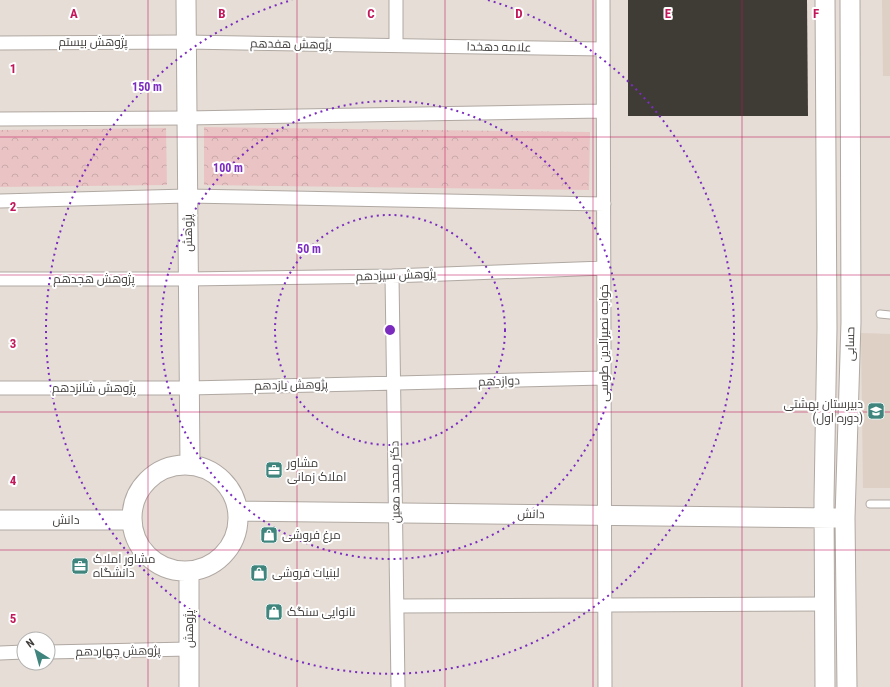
<svg xmlns="http://www.w3.org/2000/svg" width="890" height="687" font-family="'Roboto Condensed',Cairo,sans-serif">
	<style>
		.built { fill: #ded0c4 }
		.park { fill: url(#park-crowns) }
		.building { fill: #3f3c35 }
		.lines { fill: none; stroke-linecap: round; stroke-linejoin: round }
		.lane-casing { stroke: #b0a8a2; stroke-width: 9 }
		.street-casing { stroke: #b0a8a2; stroke-width: 15 }
		.secondary-casing { stroke: #b0a8a2; stroke-width: 21 }
		.lane { stroke: #fff; stroke-width: 7 }
		.street { stroke: #fff; stroke-width: 13 }
		.secondary { stroke: #fff; stroke-width: 19 }
		.grid { fill: none; stroke: #c2185b; stroke-width: 1; stroke-opacity: 0.55 }
		.ring { fill: none; stroke: #7b2cbf; stroke-width: 2; stroke-dasharray: 2 4 }
		.labels { text-anchor: middle; dominant-baseline: central; stroke-width: 4; stroke-linejoin: round; paint-order: stroke }
		.street-label { font-size: 12px; fill: #3f3c3a; stroke: #fff }
		.poi-label { font-size: 12px; fill: #3f3c3a; stroke: #fff; text-anchor: start }
		.grid-label { font-size: 13px; text-anchor: middle; font-weight: bold; fill: #c2185b; stroke: #fff; stroke-width: 4; stroke-linejoin: round; paint-order: stroke }
		.centre { fill: #7b2cbf; stroke: #fff; stroke-width: 2 }
		.ring-label { font-size: 12px; text-anchor: middle; font-weight: bold; fill: #7b2cbf; stroke: #fff; stroke-width: 4; stroke-linejoin: round; paint-order: stroke }
	</style>
	<defs>
		<pattern id="park-crowns" width="20" height="18" patternUnits="userSpaceOnUse"><rect width="20" height="18" fill="#eac4c5"/><path d="M2 6a3 3 0 1 1 6 0M12 15a3 3 0 1 1 6 0" fill="none" stroke="#caa9aa"/></pattern>
	</defs>
	<rect width="100%" height="100%" fill="#e5ddd6"/>
	<path class="built" d="M882,0H890V76H883Z
		M861,333L890,334V488H863Z"/>
	<path class="park" d="M204,127L590,132L589,190L204,185Z
		M166,128L167,185L0,187V130Z"/>
	<path class="building" d="M628,0H807L808,116H628Z"/>
	<g class="lines">
		<defs>
			<path id="lane" d="M880,314L890,315
				M870,504H890"/>
			<path id="street" d="M603,0L605,687
				M0,43L186,42L603,49
				M396,45V0
				M0,119L187,118L603,111
				M0,201L187,196L604,204
				M392,276L398,687
				M0,279H188L392,276L604,268
				M0,388H189L604,378
				M397,606L824,604
				M48,652L189,649
				M0,653L24,652"/>
			<path id="secondary" d="M186,0L190,465
				M132 518a53 53 0 1 1 106 0a53 53 0 1 1-106 0Z
				M238,511L836,518
				M0,520H132
				M189,687V572
				M825,687L824,500L827,328L825,0
				M847,687L845,518L851,322L850,0"/>
		</defs>
		<use href="#lane" class="lane-casing"/>
		<use href="#street" class="street-casing"/>
		<use href="#secondary" class="secondary-casing"/>
		<use href="#lane" class="lane"/>
		<use href="#street" class="street"/>
		<use href="#secondary" class="secondary"/>
	</g>
	<path class="grid" d="M148,0V687M297,0V687M445,0V687M593,0V687M742,0V687M0,137H890M0,275H890M0,412H890M0,550H890"/>
	<g class="ring">
		<circle cx="390" cy="330" r="115"/>
		<circle cx="390" cy="330" r="229"/>
		<path d="M488 0A344 344 0 1 1 292 0"/>
	</g>
	<defs>
		<symbol id="school-square" viewBox="-11 -11 22 22"><rect x="-9" y="-9" width="18" height="18" rx="4" fill="#3f857d" stroke="#fff"/><path d="M0-5L7-2L0 1L-7-2ZM-4 1L0 2.5L4 1V4Q0 6-4 4Z" fill="#fff"/></symbol>
		<symbol id="office-square" viewBox="-11 -11 22 22"><rect x="-9" y="-9" width="18" height="18" rx="4" fill="#3f857d" stroke="#fff"/><path d="M-6-3h4V-5.5h4V-3h4V5H-6ZM-1-4.5V-3h2v-1.5ZM-6 0V1H6V0Z" fill="#fff"/></symbol>
		<symbol id="shop-square" viewBox="-11 -11 22 22"><rect x="-9" y="-9" width="18" height="18" rx="4" fill="#3f857d" stroke="#fff"/><path d="M-5-2.5h2.3a2.7 3.5 0 0 1 5.4 0H5L5.5 6h-11ZM-1.5-2.5h3a1.5 2.3 0 0 0-3 0Z" fill="#fff"/></symbol>
	</defs>
	<g fill-rule="evenodd">
		<use href="#school-square" x="866" y="401" width="20" height="20"/>
		<use href="#office-square" x="264" y="460" width="20" height="20"/>
		<use href="#shop-square" x="259" y="525" width="20" height="20"/>
		<use href="#office-square" x="70" y="556" width="20" height="20"/>
		<use href="#shop-square" x="249" y="563" width="20" height="20"/>
		<use href="#shop-square" x="264" y="602" width="20" height="20"/>
	</g>
	<g class="labels">
		<g class="street-label">
			<text x="93" y="42">پژوهش بیستم</text>
			<text transform="translate(291 44) rotate(1)">پژوهش هفدهم</text>
			<text transform="translate(499 47) rotate(1)">علامه دهخدا</text>
			<text transform="translate(188 233) rotate(-91)">پژوهش</text>
			<text transform="translate(396 275) rotate(-2)">پژوهش سیزدهم</text>
			<text x="94" y="279">پژوهش هجدهم</text>
			<text transform="translate(604 343) rotate(-90)">خواجه نصیرالدین طوسی</text>
			<text transform="translate(850 344) rotate(-89)">حسابی</text>
			<text transform="translate(499 381) rotate(-2)">دوازدهم</text>
			<text transform="translate(291 385) rotate(-1)">پژوهش یازدهم</text>
			<text x="94" y="388">پژوهش شانزدهم</text>
			<text transform="translate(395 482) rotate(-91)">دکتر محمد معین</text>
			<text transform="translate(531 514) rotate(1)">دانش</text>
			<text x="66" y="520">دانش</text>
			<text transform="translate(189 629) rotate(-90)">پژوهش</text>
			<text transform="translate(118 651) rotate(-1)">پژوهش چهاردهم</text>
		</g>
		<g class="poi-label">
			<text x="863" y="404" text-anchor="end">دبیرستان بهشتی<tspan x="863" dy="14">(دوره اول)</tspan></text>
			<text x="287" y="463">مشاور<tspan x="287" dy="14">املاک زمانی</tspan></text>
			<text x="282" y="535">مرغ فروشی</text>
			<text x="93" y="559">مشاور املاک<tspan x="93" dy="14">دانشگاه</tspan></text>
			<text x="272" y="573">لبنیات فروشی</text>
			<text x="287" y="612">نانوایی سنگک</text>
		</g>
	</g>
	<g class="grid-label">
		<text x="74" y="18">A</text>
		<text x="222" y="18">B</text>
		<text x="371" y="18">C</text>
		<text x="519" y="18">D</text>
		<text x="668" y="18">E</text>
		<text x="816" y="18">F</text>
		<text x="13" y="73">1</text>
		<text x="13" y="211">2</text>
		<text x="13" y="348">3</text>
		<text x="13" y="485">4</text>
		<text x="13" y="623">5</text>
	</g>
	<circle cx="390" cy="330" r="6" class="centre"/>
	<g class="ring-label">
		<text x="147" y="91">150 m</text>
		<text x="228" y="172">100 m</text>
		<text x="309" y="253">50 m</text>
	</g>
	<g transform="translate(36 651) rotate(323)"><circle r="19" fill="#ffffff" stroke="#b2b1b0"/>
	<path d="M0-3L7 15L0 10L-7 15Z" fill="#3f857d"/>
	<text y="-6" font-size="11" font-weight="bold" text-anchor="middle" fill="#3f3c3a">N</text>
	</g>
</svg>
